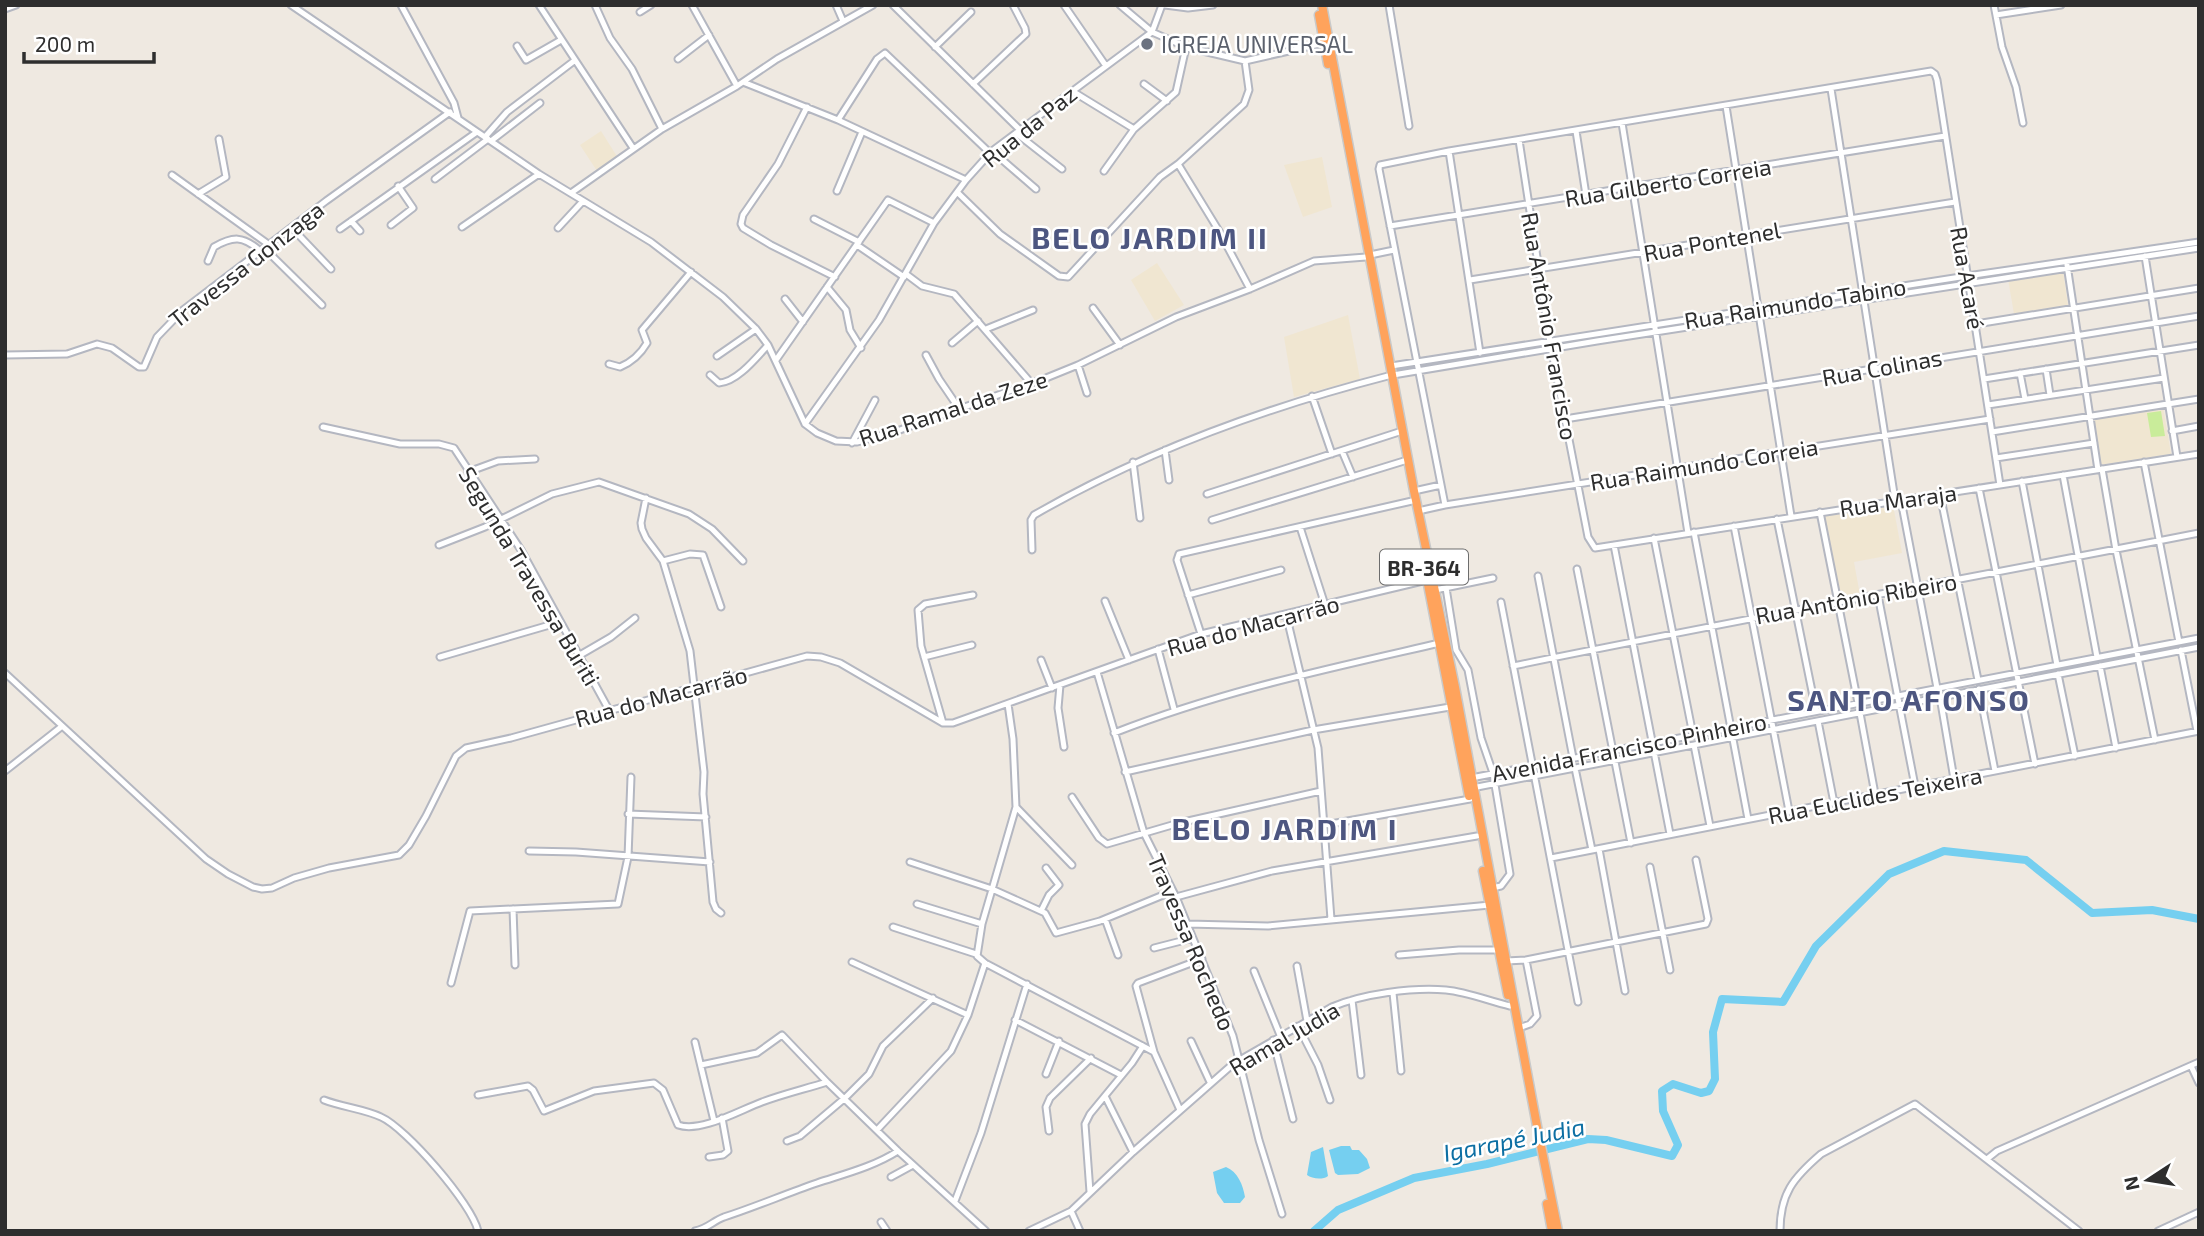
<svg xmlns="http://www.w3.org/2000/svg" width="2204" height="1236" font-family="'Exo 2',sans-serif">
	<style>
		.education { fill: #f0e6d1 }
		.pitch { fill: #c9ec9a }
		.water { fill: #75cff0 }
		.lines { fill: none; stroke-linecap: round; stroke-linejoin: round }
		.river { stroke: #75cff0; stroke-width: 8 }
		.minor-casing { stroke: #b4b7c1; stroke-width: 9 }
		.highway-casing { stroke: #c9c9c9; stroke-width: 11 }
		.minor { stroke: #fff; stroke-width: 5 }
		.highway { stroke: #ffa35c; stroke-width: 8 }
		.worship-dot { fill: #6b7280; stroke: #fff; stroke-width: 2.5 }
		.labels { text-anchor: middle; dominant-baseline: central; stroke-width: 5; stroke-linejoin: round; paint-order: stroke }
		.shield { fill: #fff; stroke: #6d6d6d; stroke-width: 2 }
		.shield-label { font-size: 21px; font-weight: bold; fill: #2e2e2e }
		.worship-label { font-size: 23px; fill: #5b616d; stroke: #fff; text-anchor: start }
		.street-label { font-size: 23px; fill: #2e2e2e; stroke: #fff }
		.water-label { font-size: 24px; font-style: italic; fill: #0d6fa3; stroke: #fff }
		.district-label { font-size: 30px; font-weight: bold; letter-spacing: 2px; fill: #4d5680; stroke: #fff }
	</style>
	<rect width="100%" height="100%" fill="#efe9e1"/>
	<path class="education" d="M601,131L618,158L597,171L580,145Z
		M1322,157L1332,207L1303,217L1284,165Z
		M1157,263L1184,305L1155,321L1131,280Z
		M2063,271L2068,305L2014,314L2008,279Z
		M1348,315L1360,379L1294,397L1284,337Z
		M2163,406L2171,454L2099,465L2094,418Z
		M1893,505L1902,553L1854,562L1860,595L1841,598L1825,516Z"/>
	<path class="pitch" d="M2161,411L2165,436L2151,437L2147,413Z"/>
	<path class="water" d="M1341,1146H1350L1352,1150H1359L1367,1159L1370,1168L1358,1174L1338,1175L1335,1173L1329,1150Z
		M1323,1147L1328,1176C1323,1180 1312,1179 1307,1175L1311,1152Z
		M1226,1167C1238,1172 1243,1185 1245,1197L1240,1203H1224L1217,1193L1213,1172Z"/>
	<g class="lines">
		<path class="river" d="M1314,1231L1338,1210L1414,1178L1487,1164L1588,1139L1606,1140L1672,1156L1678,1145L1663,1111L1662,1091L1673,1084L1701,1093L1709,1091L1715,1079L1713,1032L1722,999L1783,1002L1816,946L1889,874L1944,851L2026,860L2092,913L2152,910L2199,919"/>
		<defs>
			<path id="minor" d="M291,5L539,174L651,242L723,297L756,329L768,345L805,424L817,433L836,441L857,442L897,431L1046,378L1078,365L1176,317L1250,289L1314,261L1366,257
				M401,5L454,103L458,118
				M539,5L633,148
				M595,5L610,38L632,69L662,129
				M692,5L737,86
				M836,5L843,21
				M893,5L1020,130
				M1064,5L1106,66
				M1120,5L1152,32L1162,5
				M1165,5L1188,8L1213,5
				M1389,5L1409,126
				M1994,5L2002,47L2016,87L2023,123
				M5,9L16,5
				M640,12L651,5
				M1996,15L2061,5
				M517,46L526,60L561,40
				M935,47L971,12
				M678,59L709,35
				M743,82L838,120L966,180
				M973,84L1026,34L1025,28L1013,5
				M1144,84L1167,101
				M1831,89L1895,500
				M1072,91L1134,129
				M1726,106L1791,516
				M807,107L778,164L743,215L741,224L743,228L771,245L835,277
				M838,120L877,59L885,53L990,153
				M1622,123L1688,533
				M1576,131L1586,195
				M1016,133L1062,169
				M485,137L507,112L574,61
				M1519,140L1550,342L1588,537L1595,548L2199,454
				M491,141L540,103
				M992,151L1036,189
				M1449,151L1480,353
				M1178,164L1219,231L1250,289
				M1104,171L1134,129L1176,92L1186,47
				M172,175L268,244
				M435,179L488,139
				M837,191L862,132
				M957,192L1000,234L1059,276L1068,277L1160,177L1178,164L1244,104L1249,90L1245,61
				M571,193L662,129L737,86L777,59L873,5
				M198,194L226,177L219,139
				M814,219L859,242
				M351,221L360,231
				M391,225L413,208L398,186
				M1390,226L1945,136
				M462,227L539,174
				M292,228L331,269
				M558,228L583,201
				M340,229L477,132
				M857,245L904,277
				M264,248L322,305
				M1370,255L1394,250
				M2145,256L2177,457
				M208,261L214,247C233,236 243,236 259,250
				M2067,265L2098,470
				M906,274L922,286L954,294L1031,383
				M1470,280L1955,202
				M827,287L846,310L850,330L861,348
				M785,299L803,322
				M1093,308L1120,345
				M1976,324L2199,288
				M986,329L1033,310
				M952,343L978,321
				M5,355L67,354L97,344L112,348L139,367H144L157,337L183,310L326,201L450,112
				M926,355L939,379L960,410
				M717,356L756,329
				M776,360L888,200L934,223
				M609,364L620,367C632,362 640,355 647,343L642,330L691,272
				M1078,365L1087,393
				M1391,366L1967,276L2199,242
				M2046,369L2050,395
				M2020,373L2025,399
				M710,375L719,383C737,382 756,358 768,345
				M1393,375L1597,341L2199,248
				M1984,379L2199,345
				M1312,396L1332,454
				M1988,405L2164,378
				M1565,419L2199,316
				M805,424L879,320L934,223L966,180L992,151L1152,32L1186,47L1245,61L1324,43
				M323,427L400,444H439L454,448L521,550L609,710
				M2172,431L2199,426
				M1992,432L2199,399
				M852,443L875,400
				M1165,450L1169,480
				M1342,451L1353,477
				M1996,458L2094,443
				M1133,462L1140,518
				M2144,462L2179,642
				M2102,469L2116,550L2155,740
				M468,472L498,461L535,459
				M2063,475L2097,657
				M2022,481L2057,665
				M1979,488L2035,764
				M1414,491L1441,485
				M1207,494L1399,432
				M1940,494L1978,680
				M646,498L641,523L642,529L646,538L663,561L690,651L704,772L703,794L713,902L716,909L721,913
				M1901,500L1937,688
				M1445,505L1379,169L1380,165L1449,151L1931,71L1935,74L1937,80L2000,485
				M1418,511L1445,505L1990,419
				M1820,512L1858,703
				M1777,519L1816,711
				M1212,520L1404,461
				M1734,526L1789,811
				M1300,527L1325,605
				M1694,532L1748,819
				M1654,538L1693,735
				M439,545L485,527L552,494L599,482L689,514L712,529L743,561
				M1614,545L1670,834
				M1032,550L1031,520L1034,515C1145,451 1264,408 1388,376
				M663,561L690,554L703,555L721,607
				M1577,569L1631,843
				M1538,576L1573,758
				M1446,588L1456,650L1468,670L1481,738L1493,773L1510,874L1501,886L1492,888
				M1435,590L1493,578
				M1188,595L1281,570
				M1878,595L1915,786
				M1105,601L1129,660
				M1501,602L1578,1002
				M1286,614L1318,748L1331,919
				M1201,634L1177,560L1179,554L1412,501
				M1158,649L1174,709
				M2181,650L2197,731
				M580,655L611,637L635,618
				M440,657L560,622
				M924,657L972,645
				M1041,660L1052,688
				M1513,666C1741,619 1970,578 2199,533
				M2100,666L2116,748
				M1097,672L1144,833L1176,897L1233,1036L1259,1140L1282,1214
				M5,673L206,859L228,874L253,887L262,889L272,888L294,878L329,868L399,855L409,845L426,816L456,756L466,748L511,738L807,656L821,657L840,663L943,723H953L1201,634L1427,580
				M2058,674L2075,756
				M1060,685L1058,708L1064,747
				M1979,689L1995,771
				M1940,697L1954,779
				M1008,704L1013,739L1016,807L982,924L977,956L985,963L1154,1052
				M1860,713L1875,794
				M1818,721L1834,803
				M943,723L921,646L918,610L925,604L973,595
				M1114,733C1221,691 1327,669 1440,643
				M1694,745L1710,826
				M1575,768L1592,850
				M5,771L61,727
				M1125,772L1313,730L1450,707
				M1471,778L2199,638
				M1472,788L2199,647
				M1072,797L1099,838L1107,844L1179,823L1321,791
				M1016,807L1072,865
				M628,814L706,817
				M1325,825L1470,799
				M1599,849L1625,991
				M529,851L576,852L710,862
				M1551,858L2199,731
				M910,862L992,889L1045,913L1056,933L1100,921L1173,891
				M1650,867L1670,970
				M1176,897L1272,871L1477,836
				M917,904L982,924
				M513,909L515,965
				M1041,911L1049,895L1059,885L1046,868
				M1105,919L1118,955
				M1188,924L1268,926L1490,905
				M893,927L976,954
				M1154,948L1193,938
				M1399,955L1459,950H1498
				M1506,961L1526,960L1706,924L1708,919L1696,860
				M852,962L968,1015
				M1297,966L1307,1021
				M1254,971L1280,1035
				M451,983L470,911L618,904L628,857L631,777
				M1393,993L1401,1071
				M1352,1000L1361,1075
				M1015,1020L1121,1075
				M1298,1026L1318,1065L1330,1100
				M1519,1028L1530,1024L1537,1016L1526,960
				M1273,1040L1293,1119
				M1191,1041L1210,1082
				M695,1042L714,1121
				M701,1065L757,1053L782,1035L827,1082L898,1151L986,1231
				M2191,1066L2199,1083
				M1046,1074L1059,1041
				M478,1095L528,1086L533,1090L544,1111L594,1091L654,1083L663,1090L678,1125C701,1133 740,1110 762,1102C783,1094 805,1089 827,1082
				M1105,1096L1133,1152
				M324,1100C342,1107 364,1109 381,1117C406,1128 472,1204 478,1231
				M1180,1110L1154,1052L1136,986L1138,983L1202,959
				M877,1130L951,1051L968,1015L985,963
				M1049,1131L1046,1107L1050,1098L1091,1058
				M787,1141L800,1136L845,1098L869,1074L883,1046L933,998
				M709,1157L723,1155L728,1151L722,1118
				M1987,1159L1997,1151L2199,1062
				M891,1177L913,1165
				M1090,1192L1085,1124L1090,1114L1132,1063L1143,1046
				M955,1201L981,1133L1027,984
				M1071,1211L1080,1231
				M881,1222L887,1231
				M695,1231C707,1229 713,1221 724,1217C755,1207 785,1194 817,1183C844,1174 873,1167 898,1151
				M1029,1231L1071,1211L1133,1152L1233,1064L1332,1007C1362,994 1413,987 1446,990C1467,992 1489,1001 1510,1006
				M1780,1231C1780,1194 1793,1178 1821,1154L1915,1104L2079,1231
				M2158,1231L2199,1212"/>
			<path id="highway" d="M1322,5L1414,491L1455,687L1537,1126L1558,1231
				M1319,15L1328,64
				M1425,569L1469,796
				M1483,871L1508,995
				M1547,1204L1552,1231"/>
		</defs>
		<use href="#minor" class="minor-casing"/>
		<use href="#highway" class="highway-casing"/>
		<use href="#minor" class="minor"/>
		<use href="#highway" class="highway"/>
	</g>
	<circle class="worship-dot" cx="1147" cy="44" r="7"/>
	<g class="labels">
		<rect class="shield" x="1380" y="549.5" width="88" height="35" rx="5"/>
		<g class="shield-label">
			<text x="1424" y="567">BR-364</text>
		</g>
		<g class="worship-label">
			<text x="1161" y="44">IGREJA UNIVERSAL</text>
		</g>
		<g class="street-label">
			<text transform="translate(1029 126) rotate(-39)">Rua da Paz</text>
			<text transform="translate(1668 182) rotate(-9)">Rua Gilberto Correia</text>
			<text transform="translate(1712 241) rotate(-10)">Rua Pontenel</text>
			<text transform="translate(246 264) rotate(-38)">Travessa Gonzaga</text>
			<text transform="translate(1968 278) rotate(80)">Rua Acaré</text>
			<text transform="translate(1795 303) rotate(-9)">Rua Raimundo Tabino</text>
			<text transform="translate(1550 326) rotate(80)">Rua Antônio Francisco</text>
			<text transform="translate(1882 367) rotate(-10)">Rua Colinas</text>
			<text transform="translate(953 408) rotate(-18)">Rua Ramal da Zeze</text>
			<text transform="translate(1704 464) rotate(-9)">Rua Raimundo Correia</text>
			<text transform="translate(1898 500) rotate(-8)">Rua Maraja</text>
			<text transform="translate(530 576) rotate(59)">Segunda Travessa Buriti</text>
			<text transform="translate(1856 598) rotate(-10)">Rua Antônio Ribeiro</text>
			<text transform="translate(1253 625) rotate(-15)">Rua do Macarrão</text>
			<text transform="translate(661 696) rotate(-15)">Rua do Macarrão</text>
			<text transform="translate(1629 747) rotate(-11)">Avenida Francisco Pinheiro</text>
			<text transform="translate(1875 795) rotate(-11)">Rua Euclides Teixeira</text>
			<text transform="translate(1192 942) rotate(67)">Travessa Rochedo</text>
			<text transform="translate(1284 1038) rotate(-30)">Ramal Judia</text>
		</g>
		<g class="water-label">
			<text transform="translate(1514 1139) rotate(-11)">Igarapé Judia</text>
		</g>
		<g class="district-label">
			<text x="1150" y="237">BELO JARDIM II</text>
			<text x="1909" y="699">SANTO AFONSO</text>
			<text x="1285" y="828">BELO JARDIM I</text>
		</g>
	</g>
	<rect width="2204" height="1236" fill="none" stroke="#2e2e2e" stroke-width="14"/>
	<g transform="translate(2148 1180) rotate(258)" stroke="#ffffff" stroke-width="5" paint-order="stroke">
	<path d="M0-5L12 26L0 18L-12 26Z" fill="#2e2e2e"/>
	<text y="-10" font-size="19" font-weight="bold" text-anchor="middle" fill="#2e2e2e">N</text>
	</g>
	<path d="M24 52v10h130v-10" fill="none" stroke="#2e2e2e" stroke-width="3.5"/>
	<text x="35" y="52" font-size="21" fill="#2e2e2e" stroke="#ffffff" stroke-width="5" paint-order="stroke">200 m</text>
</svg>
